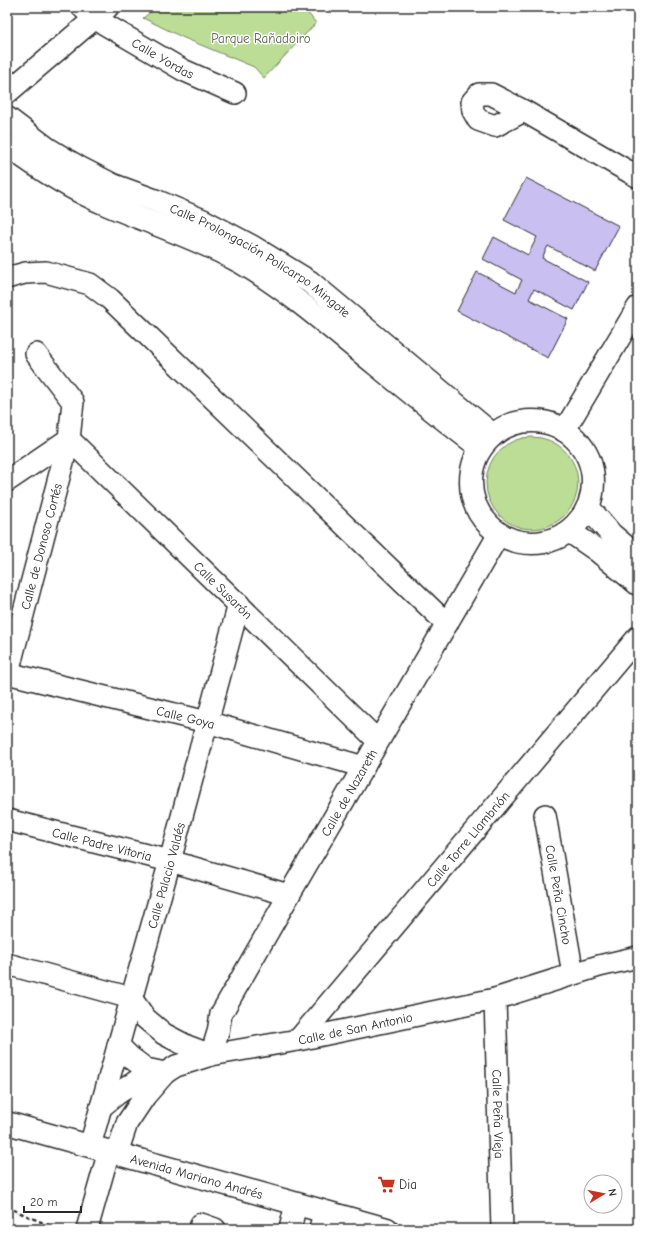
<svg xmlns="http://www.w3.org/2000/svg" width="645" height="1236" font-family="'Comic Neue',sans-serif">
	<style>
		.green { fill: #bcdd96; stroke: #748460 }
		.building { fill: #cabff1; stroke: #2b2b2b }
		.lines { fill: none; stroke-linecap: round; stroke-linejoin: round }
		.minor-casing { stroke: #2b2b2b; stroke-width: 24 }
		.major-casing { stroke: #2b2b2b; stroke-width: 25 }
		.path { stroke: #2b2b2b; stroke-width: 2.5; stroke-dasharray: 4 3; stroke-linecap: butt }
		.minor { stroke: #fff; stroke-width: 21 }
		.major { stroke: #fff; stroke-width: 22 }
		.labels { text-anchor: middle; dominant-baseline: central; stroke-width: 3; stroke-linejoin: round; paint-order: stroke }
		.park-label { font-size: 13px; fill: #56604b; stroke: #fff }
		.street-label { font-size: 13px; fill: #2b2b2b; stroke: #fff }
		.poi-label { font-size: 13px; fill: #2b2b2b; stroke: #fff; text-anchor: start }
	</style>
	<rect width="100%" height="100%" fill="#fff"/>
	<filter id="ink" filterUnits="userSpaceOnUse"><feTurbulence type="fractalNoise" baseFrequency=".025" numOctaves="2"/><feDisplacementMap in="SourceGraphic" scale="8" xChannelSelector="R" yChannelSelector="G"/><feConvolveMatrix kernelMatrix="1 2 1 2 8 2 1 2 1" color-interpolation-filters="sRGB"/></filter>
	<g filter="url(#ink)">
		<path class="green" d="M157,7H303L316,23L264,78L254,67L184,38L143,18Z
			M486 483a46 46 0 1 1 92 0a46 46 0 1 1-92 0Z"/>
		<path class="building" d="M526,178L619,226L595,271L548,246L542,258L588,282L574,310L534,289L529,299L568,319L548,358L457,311L477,272L516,292L522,280L483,259L494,237L528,255L537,237L504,220Z"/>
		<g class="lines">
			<defs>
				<g id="minor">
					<path id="s1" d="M82,7L94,18L183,70L235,93"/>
					<path d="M7,93L108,7"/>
					<path d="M524,111L495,126L478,120L473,111L472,102L479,94H491L524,111L638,177"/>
					<path d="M7,278L25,273L46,272L90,284L110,299L447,624"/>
					<path d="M564,431L638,307"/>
					<path id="s2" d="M69,439L378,741"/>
					<path d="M7,481L69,439"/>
					<path id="s3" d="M7,673L207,722L364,767"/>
					<path id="s4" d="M7,676L69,439L73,402L36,354"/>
					<path id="s5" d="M545,815L573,974"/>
					<path id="s6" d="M7,820L170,861L289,895"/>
					<path d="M7,964L131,998L145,1018L164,1034L187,1046L211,1055"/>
					<path id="s7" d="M495,999L502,1229"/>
					<path id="s8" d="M298,1040L638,637"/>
					<path d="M118,1045L130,1057L146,1069L165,1073"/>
					<path id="s9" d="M211,1055L218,1032L221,1014L289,895L499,534"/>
					<path d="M101,1107L117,1094L141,1078L165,1073"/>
					<path id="s10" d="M90,1146L170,861L239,604"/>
					<path id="s11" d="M117,1153L127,1123L145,1096L165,1073L176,1066L211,1055L298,1040L495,999L599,966L638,957"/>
					<path d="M201,1224L215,1229"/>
					<path d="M87,1229L109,1151"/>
					<path d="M290,1229L296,1204"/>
					<path d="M320,1229L324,1212"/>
				</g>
				<g id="major">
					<path id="s12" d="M7,118L48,149L78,167L113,185L154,200L204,221L251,246L310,282L493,435"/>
					<path d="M7,145C39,169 72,190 108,205C153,224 199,239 242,263C281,286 316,315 351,344C394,379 437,415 481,448"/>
					<circle cx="532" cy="482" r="61"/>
					<path d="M588,507L611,534L638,557"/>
					<path d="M569,531L598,551L638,584"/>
					<path id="s13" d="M7,1123L387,1229"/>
				</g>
			</defs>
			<use href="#minor" class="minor-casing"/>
			<use href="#major" class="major-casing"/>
			<path class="path" d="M7,1207L57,1229"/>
			<use href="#minor" class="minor"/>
			<use href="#major" class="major"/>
		</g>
	</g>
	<defs>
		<symbol id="supermarket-bare" viewBox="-9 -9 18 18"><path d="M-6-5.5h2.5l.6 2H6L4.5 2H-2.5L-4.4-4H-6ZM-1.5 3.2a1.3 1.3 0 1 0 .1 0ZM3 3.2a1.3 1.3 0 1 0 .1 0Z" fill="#c8321e" stroke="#fff" stroke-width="2.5" paint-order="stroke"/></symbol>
	</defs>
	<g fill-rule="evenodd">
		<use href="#supermarket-bare" x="374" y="1172" width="25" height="25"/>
	</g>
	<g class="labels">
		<g class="park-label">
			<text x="261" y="38">Parque Rañadoiro</text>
		</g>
		<g class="street-label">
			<text stroke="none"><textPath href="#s1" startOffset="96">Calle Yordas</textPath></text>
			<text stroke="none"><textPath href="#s12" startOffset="292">Calle Prolongación Policarpo Mingote</textPath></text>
			<text stroke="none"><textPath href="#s4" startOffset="134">Calle de Donoso Cortés</textPath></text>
			<text stroke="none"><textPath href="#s2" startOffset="216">Calle Susarón</textPath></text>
			<text stroke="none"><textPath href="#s3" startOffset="184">Calle Goya</textPath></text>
			<text stroke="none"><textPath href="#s9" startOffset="298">Calle de Nazareth</textPath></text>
			<text stroke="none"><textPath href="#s8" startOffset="263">Calle Torre Llambrión</textPath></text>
			<text stroke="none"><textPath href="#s6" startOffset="98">Calle Padre Vitoria</textPath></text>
			<text stroke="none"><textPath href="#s10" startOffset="281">Calle Palacio Valdés</textPath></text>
			<text stroke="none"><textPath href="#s5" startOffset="81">Calle Peña Cincho</textPath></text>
			<text stroke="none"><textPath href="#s11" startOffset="291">Calle de San Antonio</textPath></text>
			<text stroke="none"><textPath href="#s7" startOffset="115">Calle Peña Vieja</textPath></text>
			<text stroke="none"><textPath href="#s13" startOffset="197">Avenida Mariano Andrés</textPath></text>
		</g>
		<g class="poi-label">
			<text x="399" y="1184">Dia</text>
		</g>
	</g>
	<rect width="645" height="1236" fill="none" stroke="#fff" stroke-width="24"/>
	<rect x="12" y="12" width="621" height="1212" fill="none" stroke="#2b2b2b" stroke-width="1.5" filter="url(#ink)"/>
	<g transform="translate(603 1194) rotate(80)"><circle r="19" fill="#ffffff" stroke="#aaaaaa"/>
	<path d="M0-3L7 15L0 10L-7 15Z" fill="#c8321e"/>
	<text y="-6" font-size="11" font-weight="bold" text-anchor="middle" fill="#2b2b2b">N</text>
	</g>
	<path d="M24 1206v6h57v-6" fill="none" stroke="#2b2b2b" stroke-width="2"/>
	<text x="30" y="1206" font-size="12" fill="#2b2b2b" stroke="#ffffff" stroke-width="3" paint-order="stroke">20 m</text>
</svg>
